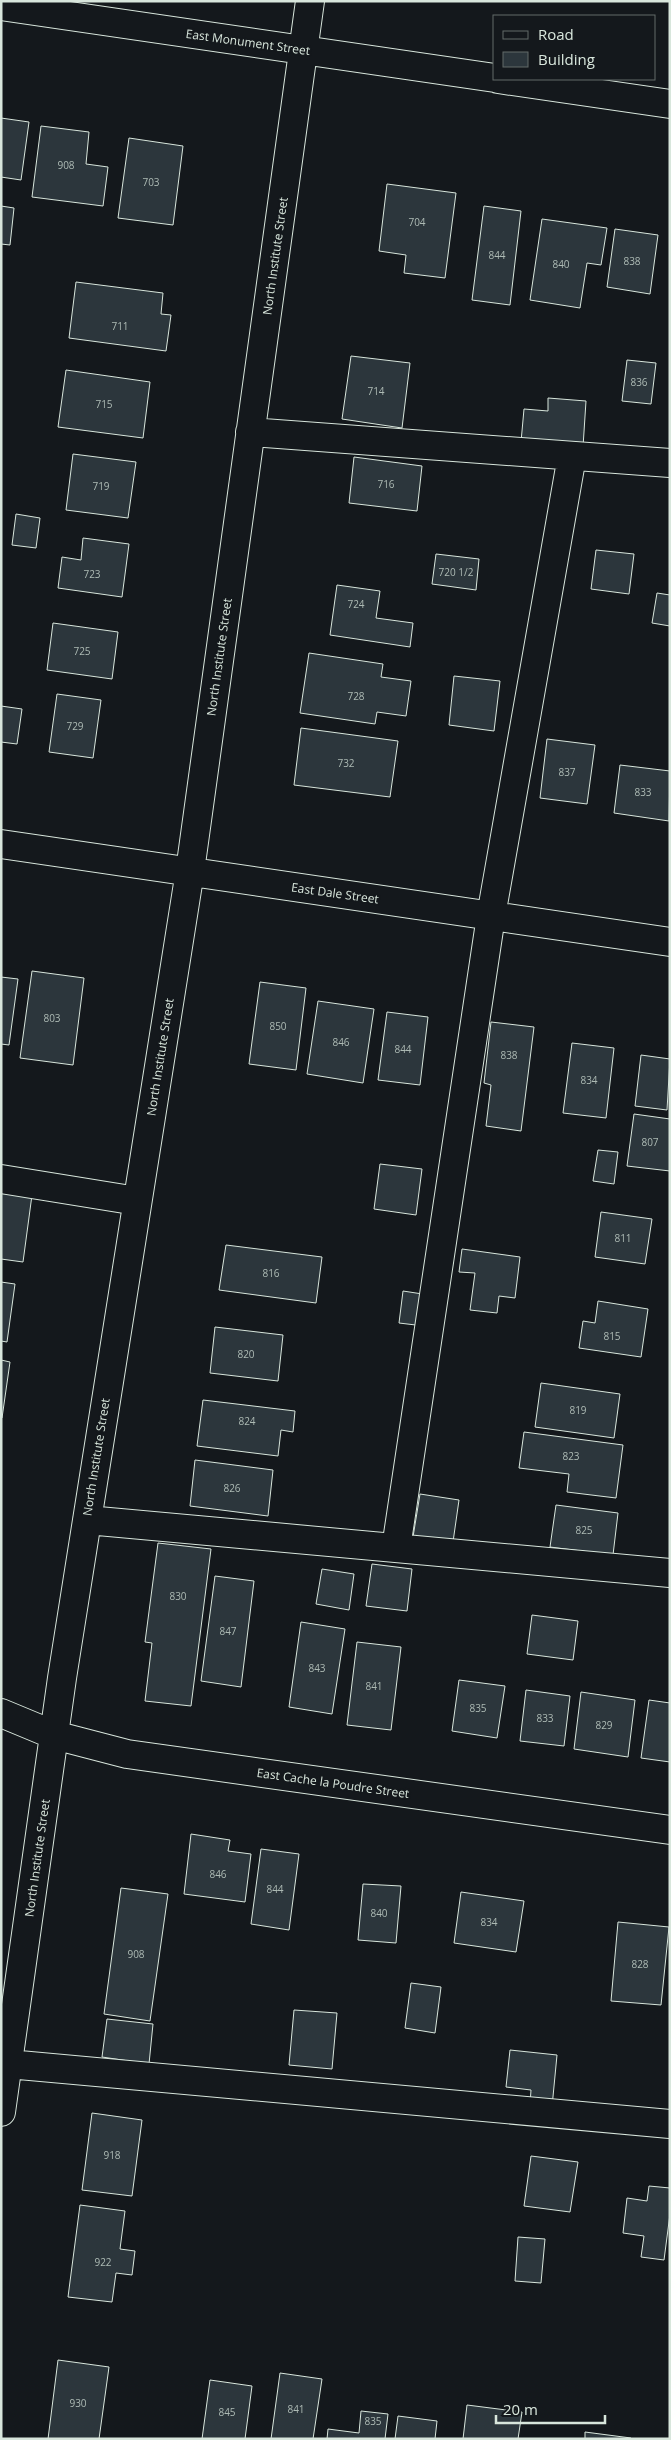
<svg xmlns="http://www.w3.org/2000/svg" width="671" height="2440" font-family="'Open Sans',sans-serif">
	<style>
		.building { fill: #2c363c; stroke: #d8e6dc }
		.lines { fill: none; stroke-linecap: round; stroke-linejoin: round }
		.minor-casing { stroke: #d8e6dc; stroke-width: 30 }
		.minor { stroke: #14181c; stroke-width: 28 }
		.labels { text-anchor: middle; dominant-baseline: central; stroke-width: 4; stroke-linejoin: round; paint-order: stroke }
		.number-label { font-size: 10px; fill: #adbab4 }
		.street-label { font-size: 12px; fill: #d8e6dc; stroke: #14181c }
	</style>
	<rect width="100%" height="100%" fill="#14181c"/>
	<path class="building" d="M1,118L29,122L21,180L1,177Z
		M41,126L89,132L86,164L108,167L103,206L32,197Z
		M129,138L183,146L173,225L118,218Z
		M387,184L456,193L445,278L404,273L406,255L379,251Z
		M1,206L14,208L10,245L1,244Z
		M484,206L521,211L510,305L472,300Z
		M542,219L607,228L601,265L587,263L580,308L530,300Z
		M615,229L658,235L650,294L607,287Z
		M76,282L163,293L161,314L171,315L166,351L69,338Z
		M351,356L410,363L402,428L342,419Z
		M627,360L656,363L651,404L622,401Z
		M66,370L150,382L143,438L58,427Z
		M548,398L586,401L583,447L521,442L524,409L548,411Z
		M73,454L136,462L128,518L66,510Z
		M354,457L422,466L417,511L349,503Z
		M16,514L40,518L36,548L12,545Z
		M83,538L129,544L122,597L58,588L62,557L81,560Z
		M596,550L634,554L629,594L591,589Z
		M436,554L479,559L476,590L432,584Z
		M337,585L380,591L376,618L413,623L410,647L330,635Z
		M657,593L670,595V626L652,623Z
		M53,623L118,632L112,679L47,670Z
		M309,653L383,664L381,677L411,681L406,716L377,712L375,724L300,713Z
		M454,676L500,681L494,731L449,725Z
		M57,694L101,700L93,758L49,752Z
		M1,706L22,709L17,744L1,742Z
		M301,728L398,741L390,797L294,785Z
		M547,739L595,745L587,804L540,798Z
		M620,765L670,771L669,821L614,813Z
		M32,971L84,978L73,1065L20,1058Z
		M1,977L18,979L9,1045L1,1044Z
		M260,982L306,988L296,1070L249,1064Z
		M318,1001L374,1009L363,1083L307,1074Z
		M387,1012L428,1017L420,1085L378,1080Z
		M491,1022L534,1027L521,1131L486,1126L491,1085L484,1083Z
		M572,1043L614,1048L606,1118L563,1113Z
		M641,1055L670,1059L667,1110L635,1106Z
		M634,1114L670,1119V1171L627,1166Z
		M598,1150L618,1152L614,1184L593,1181Z
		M380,1164L422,1169L416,1215L374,1209Z
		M1,1191L32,1195L23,1262L1,1259Z
		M601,1212L652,1219L645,1264L595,1257Z
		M226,1245L322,1257L316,1303L219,1290Z
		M462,1249L520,1257L515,1298L499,1296L497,1313L470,1310L475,1273L459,1272Z
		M1,1282L15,1284L7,1342L1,1341Z
		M403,1291L429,1295L424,1326L399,1323Z
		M598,1301L648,1309L641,1357L579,1348L583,1321L595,1323Z
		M215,1327L283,1335L278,1381L210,1373Z
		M1,1360L10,1362L2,1418L1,1417Z
		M541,1383L620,1394L614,1438L535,1427Z
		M203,1400L295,1411L293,1432L281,1430L278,1456L197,1446Z
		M524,1432L623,1445L616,1498L567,1492L569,1474L519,1468Z
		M195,1460L273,1470L268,1516L190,1506Z
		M420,1494L459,1500L453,1542L413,1537Z
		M556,1505L618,1513L613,1555L550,1547Z
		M158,1543L211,1549L191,1706L145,1701L152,1643L145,1642Z
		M372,1564L412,1569L407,1611L366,1606Z
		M322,1569L354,1574L349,1610L316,1604Z
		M215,1576L254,1581L241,1687L201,1681Z
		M532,1615L578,1621L573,1660L527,1654Z
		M301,1622L345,1629L332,1714L289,1707Z
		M357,1642L401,1647L391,1730L347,1725Z
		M459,1680L505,1686L497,1738L452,1731Z
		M526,1690L570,1696L564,1746L520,1741Z
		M581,1692L635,1700L628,1757L574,1749Z
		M649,1700L670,1703V1762L641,1758Z
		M191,1834L230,1840L228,1851L251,1854L245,1902L184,1894Z
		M261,1849L299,1854L289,1930L251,1924Z
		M363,1884L401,1886L396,1943L358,1940Z
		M121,1888L168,1894L150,2021L104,2014Z
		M461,1892L524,1901L516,1952L454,1943Z
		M618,1922L669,1927L661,2005L611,2001Z
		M411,1983L441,1987L435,2033L405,2028Z
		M294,2010L337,2013L332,2069L289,2065Z
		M107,2019L153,2024L149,2064L102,2057Z
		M510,2050L557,2055L552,2107L530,2104L531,2090L506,2087Z
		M92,2113L142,2120L132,2196L82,2190Z
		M531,2156L578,2162L570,2212L524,2206Z
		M649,2186L670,2188V2214L664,2260L641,2257L644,2236L623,2233L627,2198L647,2201Z
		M80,2205L125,2211L120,2249L135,2251L132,2275L116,2273L112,2302L68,2297Z
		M518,2237L545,2239L541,2283L515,2281Z
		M58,2360L109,2367L99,2439H48Z
		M280,2373L322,2379L313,2439H271Z
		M210,2380L252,2386L245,2439H202Z
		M467,2405L522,2412L518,2439H463Z
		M361,2411L388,2414L385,2439H327L328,2429L359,2433Z
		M398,2416L437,2421L435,2439H395Z
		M585,2432L631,2438V2439H585Z"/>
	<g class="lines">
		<defs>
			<path id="minor" d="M1,6L495,78
				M498,79L670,104
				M250,432L670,463
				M1,844L670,942
				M1,1179L137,1201
				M87,1520L670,1573
				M396,1548L491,916L572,456
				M1,1713L54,1735L127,1754L670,1830
				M8,2064L670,2124
				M1,2112L62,1678L190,871L310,1"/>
		</defs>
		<use href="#minor" class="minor-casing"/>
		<use href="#minor" class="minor"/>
	</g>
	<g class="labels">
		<g class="number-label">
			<text x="66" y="165">908</text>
			<text x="151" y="182">703</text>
			<text x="417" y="222">704</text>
			<text x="497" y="255">844</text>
			<text x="632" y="261">838</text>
			<text x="561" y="264">840</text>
			<text x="120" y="326">711</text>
			<text x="639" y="382">836</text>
			<text x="376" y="391">714</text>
			<text x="104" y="404">715</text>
			<text x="386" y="484">716</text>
			<text x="101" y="486">719</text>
			<text x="456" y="572">720 1/2</text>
			<text x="92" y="574">723</text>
			<text x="356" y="604">724</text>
			<text x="82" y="651">725</text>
			<text x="356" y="696">728</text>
			<text x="75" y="726">729</text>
			<text x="346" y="763">732</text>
			<text x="567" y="772">837</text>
			<text x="643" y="792">833</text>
			<text x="52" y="1018">803</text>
			<text x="278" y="1026">850</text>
			<text x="341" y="1042">846</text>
			<text x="403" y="1049">844</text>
			<text x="509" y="1055">838</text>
			<text x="589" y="1080">834</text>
			<text x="650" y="1142">807</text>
			<text x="623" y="1238">811</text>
			<text x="271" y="1273">816</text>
			<text x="612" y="1336">815</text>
			<text x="246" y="1354">820</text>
			<text x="578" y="1410">819</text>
			<text x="247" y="1421">824</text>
			<text x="571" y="1456">823</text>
			<text x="232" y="1488">826</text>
			<text x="584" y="1530">825</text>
			<text x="178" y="1596">830</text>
			<text x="228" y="1631">847</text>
			<text x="317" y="1668">843</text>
			<text x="374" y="1686">841</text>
			<text x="478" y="1708">835</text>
			<text x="545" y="1718">833</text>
			<text x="604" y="1725">829</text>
			<text x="218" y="1874">846</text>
			<text x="275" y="1889">844</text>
			<text x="379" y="1913">840</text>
			<text x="489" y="1922">834</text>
			<text x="136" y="1954">908</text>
			<text x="640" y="1964">828</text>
			<text x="112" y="2155">918</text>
			<text x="103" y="2262">922</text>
			<text x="78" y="2403">930</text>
			<text x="296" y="2409">841</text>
			<text x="227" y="2412">845</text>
			<text x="373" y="2421">835</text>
		</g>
		<g class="street-label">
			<text transform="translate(248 42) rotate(8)">East Monument Street</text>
			<text transform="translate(275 256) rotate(-82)">North Institute Street</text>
			<text transform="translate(219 657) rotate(-82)">North Institute Street</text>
			<text transform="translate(335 893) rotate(8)">East Dale Street</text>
			<text transform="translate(160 1057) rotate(-81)">North Institute Street</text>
			<text transform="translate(96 1457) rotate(-81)">North Institute Street</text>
			<text transform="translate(333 1783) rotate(8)">East Cache la Poudre Street</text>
			<text transform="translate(37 1858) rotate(-82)">North Institute Street</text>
		</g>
	</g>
	<rect width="671" height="2440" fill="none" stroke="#d8e6dc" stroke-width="5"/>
	<rect x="493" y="15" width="162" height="65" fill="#14181c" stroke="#626a69"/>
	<rect x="503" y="31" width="25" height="8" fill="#14181c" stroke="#626a69"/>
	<text x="538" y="40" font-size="15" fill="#d8e6dc">Road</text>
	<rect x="503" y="52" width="25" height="15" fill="#2c363c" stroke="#626a69"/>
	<text x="538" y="65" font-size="15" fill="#d8e6dc">Building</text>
	<path d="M496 2415v8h109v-8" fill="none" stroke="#d8e6dc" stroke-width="2.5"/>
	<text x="503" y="2415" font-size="15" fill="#d8e6dc" stroke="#14181c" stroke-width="4" paint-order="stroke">20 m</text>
</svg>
